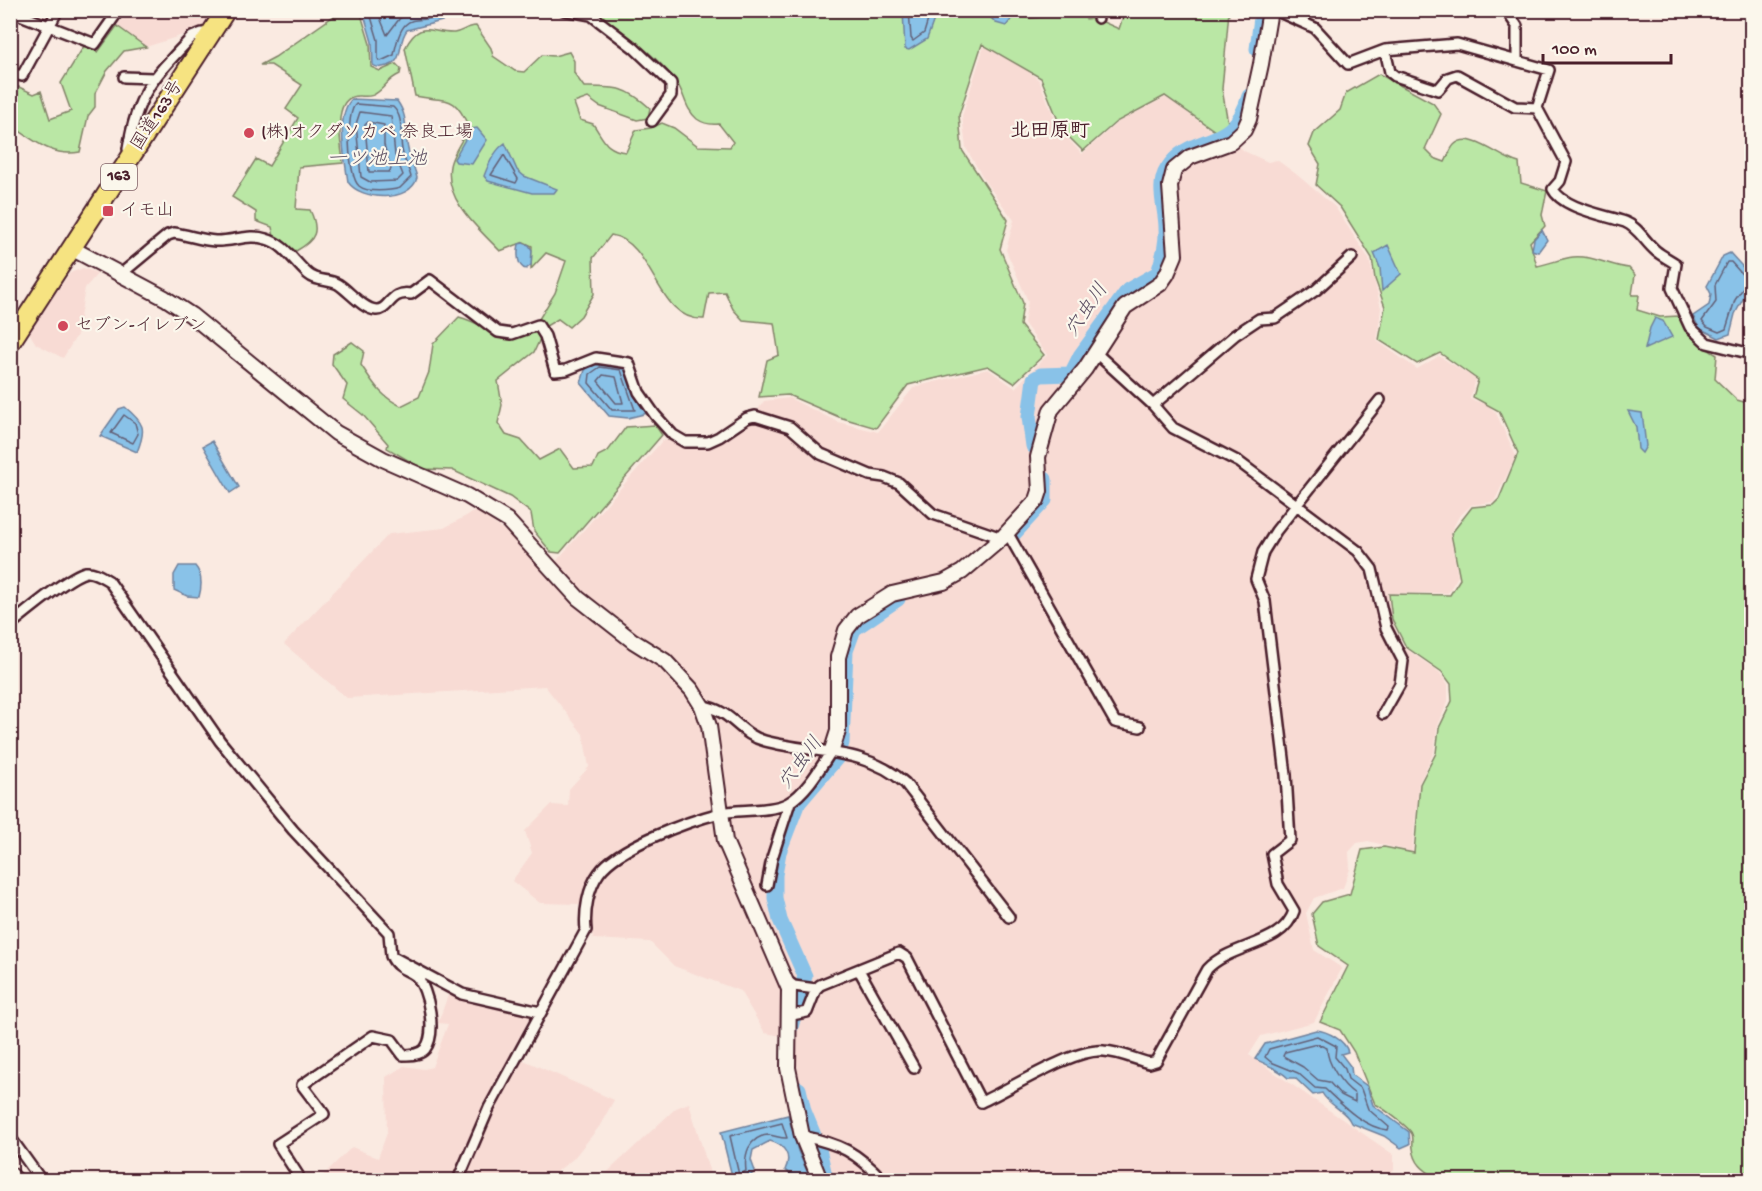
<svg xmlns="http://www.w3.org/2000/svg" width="1762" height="1191" font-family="'Gochi Hand','Klee One',sans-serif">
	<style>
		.built { fill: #f8dbd4 }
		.green { fill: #bae7a5; stroke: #828368; stroke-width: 1.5 }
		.water { fill: #89c2e8; stroke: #70819c; stroke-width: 1.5 }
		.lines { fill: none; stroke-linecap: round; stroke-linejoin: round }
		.shore { stroke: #636077; stroke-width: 1.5 }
		.river { stroke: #89c2e8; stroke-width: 15 }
		.street-casing { stroke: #4a1f2b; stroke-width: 14 }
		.secondary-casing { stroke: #4a1f2b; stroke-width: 18 }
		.highway-casing { stroke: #4a1f2b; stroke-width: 22 }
		.street { stroke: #fbf7ec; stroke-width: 9 }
		.secondary { stroke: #fbf7ec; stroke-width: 14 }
		.highway { stroke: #f6e381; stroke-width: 18 }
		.poi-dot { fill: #d1495b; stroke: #fbf7ec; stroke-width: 2 }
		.labels { text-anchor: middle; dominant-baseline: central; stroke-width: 4.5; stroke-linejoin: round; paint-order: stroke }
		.shield { fill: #fbf7ec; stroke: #7f6065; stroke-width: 1.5 }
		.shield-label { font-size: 16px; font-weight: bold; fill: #4a1f2b }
		.street-label { font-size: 18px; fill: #4a1f2b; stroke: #fbf7ec }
		.poi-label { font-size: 18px; fill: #4a1f2b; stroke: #fbf7ec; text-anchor: start }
		.neighbourhood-label { font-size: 20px; font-weight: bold; fill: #4a1f2b; stroke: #fbf7ec }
		.water-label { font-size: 20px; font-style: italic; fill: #5d5064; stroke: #fbf7ec }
	</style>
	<rect width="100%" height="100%" fill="#faeae1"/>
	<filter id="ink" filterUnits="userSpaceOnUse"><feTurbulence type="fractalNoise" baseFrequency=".0167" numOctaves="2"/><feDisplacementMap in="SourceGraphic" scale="12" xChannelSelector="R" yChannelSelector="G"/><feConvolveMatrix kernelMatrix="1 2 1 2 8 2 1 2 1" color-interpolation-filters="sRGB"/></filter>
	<g filter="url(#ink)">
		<path class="built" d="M128,11V10L214,11L204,28L146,47L117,26Z
			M984,46L1022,67L1039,80L1059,129L1082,154L1118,122L1166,97L1223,139L1229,135L1244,151L1268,162L1277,160L1296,174L1335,207L1369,259L1381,308L1377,341L1417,369L1439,356L1476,379L1470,399L1488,405L1496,413L1516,456L1494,502L1471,505L1458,518L1450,534L1458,576L1448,593H1388L1391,619L1402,646L1439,672L1448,684V701L1437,728L1434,752L1419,783L1412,852L1368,841L1357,843L1349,852L1350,869L1343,888L1314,898L1306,913L1314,950L1342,968L1314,1022L1261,1036L1249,1055L1394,1155V1169L1388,1180H827L820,1145L803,1104L793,1038L765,1033L740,991L674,966L650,942L594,939L579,904L540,903L512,881L532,853L525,831L551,805L568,806L569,789L589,767L583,734L545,686L347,698L284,644L389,534L444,528L477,510L551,567L664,439L693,446L751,420L764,401L789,398L838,422L878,432L914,387L988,369L1015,388L1047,355L1024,323L1028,301L1006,250L1014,220L986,183L966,148L962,116Z
			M83,268L98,273L85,288L77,335L63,358L36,344L28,331L70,273Z
			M448,995L489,1007L532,1014L510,1054L614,1100L599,1127L573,1159L546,1180H318L352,1147L378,1158L387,1133L386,1077L404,1066L424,1069L432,1067L448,1024L438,1023Z
			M689,1103L712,1180H599L676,1108Z"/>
		<path class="green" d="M1009,10L1020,17L1031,18L1042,17L1056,11L1080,10L1086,19L1094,18L1119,29L1124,14L1134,11H1229L1222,89L1228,123L1225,129L1218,133L1165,96L1116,122L1083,151L1062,130L1041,78L982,44L959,115L962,150L1008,220L1000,249L1023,303L1020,325L1044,355L1014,383L988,366L908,385L876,428L839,417L788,395L759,397L767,360L779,355L774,323L743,320L733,309L725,292L709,293L704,319C655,321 655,242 611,235L593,258L594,294L581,316L569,327L558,319L546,326L534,352L498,381L502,405L498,423L506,435L521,440L539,460L560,449L574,468L593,467L598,456L608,451L626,427L655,425L662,435L560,553L551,552L534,531L531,513L510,497L452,470L423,469L387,448L388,444L363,415L343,399L347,385L332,364L333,354L352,342L364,351L361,365C374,384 380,396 401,406L419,397L429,372L433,344L459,317C492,326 493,343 531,332L555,293L566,261L546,253L531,269L532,246L524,242L500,251C479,229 444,200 450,166C452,154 463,139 469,128C454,92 447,103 415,96L405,48C421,18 430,34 454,33C462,32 467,26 476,26L491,48L493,56L515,71L524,72L542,55L554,56L569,52L574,61V73L584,87C617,87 625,86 650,108L648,118L637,120L599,106L588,98L574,103L580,120L593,124C604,139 605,150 626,152L636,130L651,128L662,123L674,128L698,146L730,147L733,142L719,124C711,125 704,124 697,119C685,109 685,95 677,83C662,61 613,20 588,11Z
			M341,11H360L370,44L371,67L380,71L396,64L401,69L400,74C386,80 386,88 375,94C369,99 360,94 352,97C332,105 342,147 343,163L299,167L296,209L310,210C320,231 316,240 296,251L274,237L272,227L256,221V212L232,197L256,159L269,166L298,118L286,109L302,85L271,65H260L275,57Z
			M117,26L146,47L124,51L107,71L95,94V107L88,116L80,152C52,158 32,139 11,125V88L19,87L34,94L41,91L50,119L71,111L61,83L84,46L98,52Z
			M1379,74L1433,103L1441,114L1425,149L1434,158L1445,162C1448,157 1450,149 1454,145C1470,129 1501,159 1519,163L1521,183L1547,191L1542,215L1545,226L1530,242L1537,266C1549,264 1562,258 1573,257C1592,255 1610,266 1629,268L1635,275L1632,295H1639L1637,310L1660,317L1679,316C1688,333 1699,345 1717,355L1715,379L1737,400L1751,404V1180H1439C1426,1171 1415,1166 1413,1148C1412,1144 1414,1138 1412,1134C1410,1128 1382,1107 1375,1104L1354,1052L1340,1030L1320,1022L1348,966L1319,946L1312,914L1322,902L1350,894L1362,850L1384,847L1414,853L1420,784L1436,753L1439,728L1452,701L1451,684L1442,672L1406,647L1392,619L1389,594L1450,595L1460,579L1451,534L1472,507L1493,505L1499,499L1518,453L1499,411L1473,397L1478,380L1440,353L1417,364L1379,340L1385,307L1375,279L1372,258L1340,207L1316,185L1320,164L1309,146L1314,133L1340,110L1346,93Z"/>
		<path class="water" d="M363,11V10L456,11L442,21L407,30C397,42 405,62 387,66C380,68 377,68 373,65L372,42Z
			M903,11H937L927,39L909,50L905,49Z
			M991,11H1008L1014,16L1006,26L996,23L991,18Z
			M352,99L397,101C409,117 404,131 408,149C410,159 415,168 417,178C410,203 361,201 348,182C345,159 335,115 352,99Z
			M477,128L487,140L472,164L456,162L454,159L471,129Z
			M505,143L517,170L524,176L557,189L554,193H532L488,181L484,176C488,165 495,150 505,143Z
			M1542,230L1547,240L1538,252L1532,250L1534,239Z
			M523,243L529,245L532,250L531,265L526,269C517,267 517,253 519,244Z
			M1388,245L1401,274L1382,291L1380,268L1374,253Z
			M1730,253L1751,276V284L1735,314L1730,334L1719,338L1699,328L1693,316L1709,305L1711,294L1707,286L1723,256Z
			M1655,318L1663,321L1672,337L1645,349L1650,328Z
			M598,361L626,365L641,405L648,413L628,418L609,416L581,383L585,370Z
			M125,407C144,423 147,428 137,452L100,436L119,409Z
			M1628,411L1642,413L1646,446L1642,453L1638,449L1636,427Z
			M212,441L239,487L230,493L203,446Z
			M179,566H195C203,575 202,586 199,597L187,596L174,590V575Z
			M1316,1030C1327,1031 1345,1040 1348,1052L1341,1054L1351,1067L1352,1075L1367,1086L1373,1105L1409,1132L1410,1144L1401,1148L1384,1136L1351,1123C1347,1111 1329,1106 1322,1093L1313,1095L1295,1078H1288C1280,1070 1266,1064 1255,1059L1265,1044Z
			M788,1115L798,1151L811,1180H797L785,1170C792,1156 785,1145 770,1141L753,1150L751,1160L755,1171L746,1180H733L721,1132Z"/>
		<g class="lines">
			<path class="shore" d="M369,10L378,40V59L381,61L394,55C404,0 420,32 449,10
				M377,10L387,35L400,18L423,10
				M909,10L911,38L913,41L924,33L931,10
				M356,104L393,107C406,119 398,138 403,154C405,162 409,169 411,177L400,188C390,191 367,193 359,186C348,177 345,112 356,104Z
				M360,112L391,116L395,155L403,175L397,181L370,182L361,177L356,124Z
				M368,122L384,125V145L391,169L389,172H369L365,125Z
				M504,155L518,179L516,183L491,175Z
				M1727,262H1731L1748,281L1735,300L1726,329L1719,332L1707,327L1702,321L1716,302L1715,285Z
				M600,367L621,370L635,410H612L589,383L590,374Z
				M603,375L616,377L623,403H616L598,381Z
				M124,415L135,423L138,434L133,443L111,433Z
				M1317,1036L1336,1046L1335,1057L1345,1069L1348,1079L1361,1089L1368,1109L1389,1127L1388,1130C1364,1128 1341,1104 1325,1089L1315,1088L1298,1073L1271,1062L1265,1057L1269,1049Z
				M1317,1044L1327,1048C1327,1064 1342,1085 1355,1094V1102L1341,1095L1329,1082L1318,1080L1303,1067L1283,1056L1285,1052Z
				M782,1123L787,1138C781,1139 775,1135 768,1135C748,1137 744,1155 746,1171L739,1175L730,1136Z"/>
			<path class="river" d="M1257,49L1262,10
				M1033,446L1029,417L1034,379L1041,375L1071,374L1080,356L1128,290L1158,273C1163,258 1167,244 1166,228C1166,209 1156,186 1167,169C1192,130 1233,154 1249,96
				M1013,535L1045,500V479
				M791,1027L805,976L780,920L775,898V875L779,852L797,805L836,759L842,743L846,651L854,629L898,599
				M799,1089L804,1111L818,1145L826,1180"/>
			<defs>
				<path id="street" d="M564,10L591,15L634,48L671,83V95L652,121
					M1275,10L1315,28L1348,64L1385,50L1457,44L1549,70L1537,108L1566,162L1560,181L1553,189C1562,208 1605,215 1625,222C1638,227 1645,242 1656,251C1662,256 1669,259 1676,264L1672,288L1690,327L1707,343L1752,354
					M1506,10L1517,26V61
					M10,11L95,44L119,10
					M1098,18V10
					M1385,50L1390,72L1395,76L1438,90L1448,78L1457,75L1515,107L1537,108
					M10,73L22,76L58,10
					M124,77L153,78
					M132,154L128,149C137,92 154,77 192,37L202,33L211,35
					M121,274L168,235L174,233C188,235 202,240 215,241C232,242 250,233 266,239C285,244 294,262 308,274C317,282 328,279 338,284C349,291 363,309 376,310C390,311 389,290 411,294L430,280L498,332L512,334L538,325L545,336L555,371L566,370L596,358L629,363L639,392L655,415L673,435L685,442H708L719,437L747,418L755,416L790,427L821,454L870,475L884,477L899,483L933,514L1002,538
					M1096,353L1153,405L1173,428L1239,462L1358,551L1372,569L1386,628L1403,661L1400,684L1383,714
					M1153,405L1235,335L1259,319L1275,318L1316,290L1352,257
					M1007,532L1115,722L1140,727
					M10,625C25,613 70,575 86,572C94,571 102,577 109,581L220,741L293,830L389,933L391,956L462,994L540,1012
					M702,706C733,710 738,734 765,741C813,754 865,747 905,783L1009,917
					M767,885L772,858L790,802
					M859,970L914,1068
					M786,980L794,986L816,989L820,985L899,953L907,958L981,1102C1011,1089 1073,1048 1104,1051C1120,1052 1134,1059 1149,1063L1156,1061L1207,969C1232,943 1283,946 1294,911L1278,884L1272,854L1290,840L1286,775L1265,601L1256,579L1263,552L1276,531L1380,400
					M787,1016L807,1012L816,989
					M802,1136C841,1144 856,1152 883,1180
					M10,1137L41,1180
					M291,1180L298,1175L278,1144L324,1114L302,1085L373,1036L392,1040L403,1055C411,1055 420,1055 425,1049C437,1034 429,989 416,976C406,968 398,970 391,956
					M458,1180L489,1108L586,930C584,912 588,888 599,873C617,847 689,821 720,813C739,809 772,812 788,803C806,793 821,767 832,750"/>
				<path id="secondary" d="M71,248L165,298L191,315L336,433L383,459L467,496L507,520L578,598L633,641L665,661L692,690L702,706L709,726L725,841L789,989L788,1068L802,1136L820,1180
					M832,750L838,731V657L846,630L857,616L892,594L944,582L962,572L1002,538L1037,500L1040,491L1038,457L1051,410L1085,369L1125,307L1160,284L1167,274L1175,255L1170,186L1174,170L1190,157L1231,142L1244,130L1249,119L1261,64L1270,10
					M10,1174L16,1180"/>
				<path id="highway" d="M10,343L226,10"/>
			</defs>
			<use href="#street" class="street-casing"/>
			<use href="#secondary" class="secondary-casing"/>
			<use href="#highway" class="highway-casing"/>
			<use href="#street" class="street"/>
			<use href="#secondary" class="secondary"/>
			<use href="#highway" class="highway"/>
		</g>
	</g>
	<g class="poi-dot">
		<circle cx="249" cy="133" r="6"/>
		<rect x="102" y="205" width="12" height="12" rx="3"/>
		<circle cx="63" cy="326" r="6"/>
	</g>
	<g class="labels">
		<rect class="shield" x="101" y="164" width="36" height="26" rx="4.5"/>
		<g class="shield-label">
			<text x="119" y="177">163</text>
		</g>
		<g class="street-label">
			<text transform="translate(158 116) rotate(-57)">国道163号</text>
		</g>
		<g class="poi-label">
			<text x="261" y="133">(株)オクダソカベ 奈良工場</text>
			<text x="120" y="211">イモ山</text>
			<text x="75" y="326">セブン-イレブン</text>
		</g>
		<g class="neighbourhood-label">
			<text x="1050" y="132">北田原町</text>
		</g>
		<g class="water-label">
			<text x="377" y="160">一ツ池上池</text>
			<text transform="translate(1088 311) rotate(-56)">穴虫川</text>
			<text transform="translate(802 764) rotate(-54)">穴虫川</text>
		</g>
	</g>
	<rect width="1762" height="1191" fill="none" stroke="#fbf7ec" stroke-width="36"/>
	<rect x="18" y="18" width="1726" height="1155" fill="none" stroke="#4a1f2b" stroke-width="2" filter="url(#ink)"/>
	<path d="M1543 54v9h128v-9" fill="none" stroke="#4a1f2b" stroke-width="3"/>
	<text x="1552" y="54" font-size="18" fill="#4a1f2b" stroke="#fbf7ec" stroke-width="4.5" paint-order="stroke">100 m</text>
</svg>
